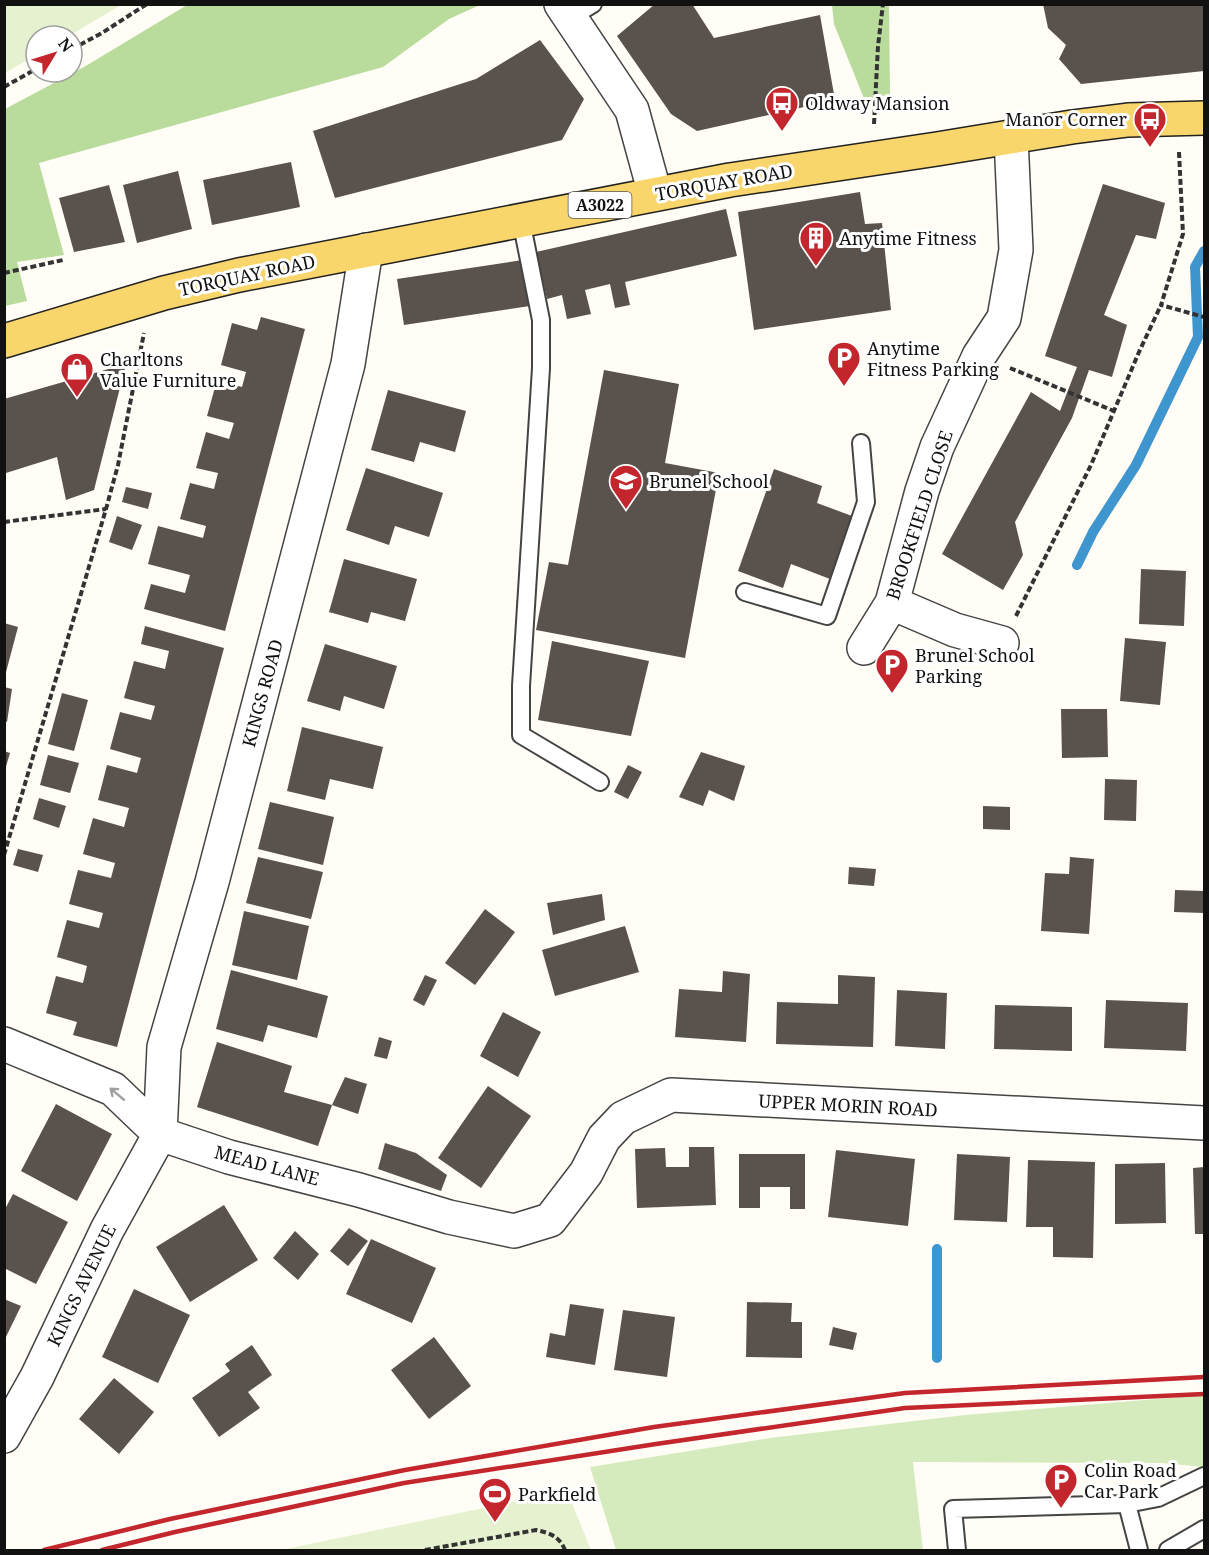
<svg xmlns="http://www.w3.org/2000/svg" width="1209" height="1555" font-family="'Noto Serif',serif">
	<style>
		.green { fill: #d5ebbd }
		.forest { fill: #b9dc9c }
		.pitch { fill: #e6f2cf }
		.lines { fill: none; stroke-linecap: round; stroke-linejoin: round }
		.stream { stroke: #3f96cf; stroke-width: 10 }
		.building { fill: #5a524d }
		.lane-casing { stroke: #444; stroke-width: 20 }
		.street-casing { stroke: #444; stroke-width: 36 }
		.primary-casing { stroke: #222; stroke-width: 36 }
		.path { stroke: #333; stroke-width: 4; stroke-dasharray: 6 3; stroke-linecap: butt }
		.lane { stroke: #fff; stroke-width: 16 }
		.street { stroke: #fff; stroke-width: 33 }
		.primary { stroke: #f9d66b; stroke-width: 33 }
		.rail { stroke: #c4262e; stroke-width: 4.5 }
		.oneway { stroke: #a0a0a0 }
		.labels { text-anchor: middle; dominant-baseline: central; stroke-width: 6; stroke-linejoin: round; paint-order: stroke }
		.shield { fill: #fff; stroke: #585858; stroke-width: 1.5 }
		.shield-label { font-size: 16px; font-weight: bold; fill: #111 }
		.poi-label { font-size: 18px; fill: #111; stroke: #fff; text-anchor: start }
		.street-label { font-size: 18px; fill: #111; stroke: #fff }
	</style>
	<rect width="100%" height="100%" fill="#fffdf5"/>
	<path class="green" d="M1204,1395V1467L1162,1463L913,1462L923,1550H616L590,1467L770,1438L965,1415Z"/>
	<path class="forest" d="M187,5H480L449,19L383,67L39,163L64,255L17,262L27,301L5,306V109L84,67Z
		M832,5H889L890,94L865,101L834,24Z"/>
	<path class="pitch" d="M5,4H121V5L69,36H36V55L5,73Z
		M567,1491L591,1550H281L541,1496Z"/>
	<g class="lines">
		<path class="stream" d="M1077,565L1093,532L1136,465L1198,337L1195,267L1204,251
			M937,1358V1249"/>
	</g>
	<path class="building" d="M655,4H692L714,38L820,15L835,100L697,131L671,114L617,36Z
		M1043,4H1204V71L1081,84L1059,59L1066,45L1048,28Z
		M540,40L584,99L562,140L335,198L313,131L476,79Z
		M291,162L300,207L212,225L203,180Z
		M178,171L192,229L137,243L123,185Z
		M1103,184L1165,203L1156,239L1136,235L1104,315L1127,325L1112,377L1089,370L1072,418L1015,522L1023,555L1003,590L942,554L1031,392L1060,411L1077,367L1045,356Z
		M109,185L125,242L74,252L59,198Z
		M860,192L865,224L882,223L891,310L754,330L738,212Z
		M726,209L737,256L625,282L630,305L615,308L610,284L585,290L591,314L567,319L562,295L547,299L536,252Z
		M523,260L530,306L404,325L397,279Z
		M261,317L305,329L225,631L144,609L151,584L185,593L190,575L148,564L158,526L203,538L206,526L180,519L190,483L214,489L218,473L196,468L206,432L229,439L234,423L207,416L217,380L242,387L246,372L221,365L232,323L257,330Z
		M126,364L94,490L66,500L57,457L6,473L4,399Z
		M604,370L679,384L665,463L719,473L685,658L536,630L549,562L568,565Z
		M388,390L466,411L455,452L420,442L414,462L371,450Z
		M366,468L443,493L429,537L395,526L389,545L346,530Z
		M774,469L822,486L817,503L852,516L830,579L791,564L783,588L738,571Z
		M126,487L152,493L148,509L122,502Z
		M117,516L142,525L132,550L109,542Z
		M344,559L417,579L405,621L371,612L368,623L329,612Z
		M1141,569L1186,571L1184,626L1139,624Z
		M4,623L18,627L5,676L4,675Z
		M145,626L224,648L117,1047L73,1035L77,1022L46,1013L56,976L83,983L87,966L57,957L67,920L99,928L103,913L69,904L78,870L111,878L115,863L83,854L93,818L124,827L129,808L98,800L107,765L137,773L141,758L110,749L120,712L151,720L155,706L124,698L134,661L165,669L169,651L141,644Z
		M1125,638L1166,642L1160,705L1120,701Z
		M552,641L649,661L631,736L538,720Z
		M325,644L397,666L384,709L344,696L340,711L307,701Z
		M4,687L12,689L7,722L4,721Z
		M62,693L88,700L74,751L48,744Z
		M1061,709H1107L1108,757L1062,758Z
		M302,727L383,747L373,789L330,779L325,800L287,791Z
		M4,751L10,753L5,770H4Z
		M701,752L745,766L734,801L709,790L703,806L679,797Z
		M48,755L79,763L70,793L40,785Z
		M628,765L642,772L628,799L614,792Z
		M1105,779L1137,780L1136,821L1104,820Z
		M39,798L66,806L59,828L33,819Z
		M270,802L334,817L323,865L258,849Z
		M983,806L1010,807V830L983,829Z
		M18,849L43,855L38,872L13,865Z
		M258,857L323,872L311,919L246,903Z
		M1070,857L1094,859L1089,934L1041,931L1045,873L1069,874Z
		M849,867L876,869L874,886L848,884Z
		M1175,890L1204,891V913L1174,912Z
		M602,894L605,920L553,935L547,903Z
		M485,909L515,932L475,985L445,963Z
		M244,911L309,926L297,980L232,965Z
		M625,926L639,972L555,996L542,950Z
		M231,970L328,996L317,1038L268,1025L263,1042L216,1029Z
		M723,971L750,974L746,1042L675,1037L679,989L722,992Z
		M425,975L437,980L424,1006L413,1000Z
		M838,975L875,977L873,1047L776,1044L777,1002L838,1004Z
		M897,990L947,993L945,1049L895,1046Z
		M1106,1000L1188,1003L1186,1051L1104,1048Z
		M995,1005L1072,1007V1051L994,1049Z
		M503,1012L541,1032L518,1077L480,1056Z
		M379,1037L392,1041L387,1059L374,1056Z
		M217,1042L292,1066L284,1092L332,1105L318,1146L197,1107Z
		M345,1077L367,1084L358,1114L332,1105Z
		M488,1086L531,1116L481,1188L438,1158Z
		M56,1104L112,1134L77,1201L21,1171Z
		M385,1143L416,1153L447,1175L441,1191L378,1169Z
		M689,1147H714L716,1205L637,1208L635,1149L665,1148L666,1167H689Z
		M836,1150L915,1159L908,1226L828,1217Z
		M739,1154H805V1209H790V1187H760V1208H739Z
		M957,1154L1010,1157L1007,1222L954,1220Z
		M1028,1160L1095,1162L1093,1258L1053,1257V1227H1026Z
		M1165,1163L1166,1223L1115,1224V1164Z
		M1204,1167V1234H1195L1193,1168Z
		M13,1194L68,1222L36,1284L4,1268V1211Z
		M224,1205L258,1260L190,1302L156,1247Z
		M349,1228L368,1241L348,1266L330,1251Z
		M295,1231L319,1254L298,1280L273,1258Z
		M371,1239L436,1268L412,1323L346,1294Z
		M134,1289L190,1315L158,1383L102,1357Z
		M4,1299L21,1306L4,1341Z
		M747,1302L792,1303L791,1322H802V1358L746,1357Z
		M570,1304L604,1309L595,1365L546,1357L550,1333L565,1336Z
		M623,1310L675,1317L667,1377L614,1370Z
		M833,1327L857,1333L853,1350L829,1345Z
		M434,1337L471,1386L429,1419L391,1370Z
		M252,1345L272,1375L248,1392L260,1408L219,1437L192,1398L230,1371L225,1364Z
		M114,1378L154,1412L119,1454L79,1419Z"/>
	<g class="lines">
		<defs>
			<path id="lane" d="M570,18L593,4
				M521,220L541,320V368L521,686V735L600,782
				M745,592L827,616L866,502L861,443
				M1127,1504L1139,1550
				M957,1550L953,1509L1127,1504L1158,1498L1204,1476
				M1168,1550L1204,1529"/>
			<path id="street" d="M561,4L632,110L655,194
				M892,603L955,630L1002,643
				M864,648L892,603L922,491L937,447L979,356L1004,318L1016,250L1011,137
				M4,1044L113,1089L160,1134L229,1157L359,1190L449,1217L514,1231L550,1220L586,1173L604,1138L623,1118L671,1095L1204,1123
				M4,1436L37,1377L107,1230L160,1134L164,1047L212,882L348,364L366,250"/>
			<path id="primary" d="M4,341L164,293L239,275L730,180L937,149L1072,127L1128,120L1204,118"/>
		</defs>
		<use href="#lane" class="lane-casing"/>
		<use href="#street" class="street-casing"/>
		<use href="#primary" class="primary-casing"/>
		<path class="path" d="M72,49L102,33L147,4
			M4,87L36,69
			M874,124L878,46L883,4
			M1179,152L1183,234L1161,305L1204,317
			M4,273L63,260
			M1010,368L1114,411
			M4,522L106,509
			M1016,616L1091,465L1139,352L1161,305
			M4,855L106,509L118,465L144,333
			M425,1550L536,1530C550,1533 559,1536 565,1550"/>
		<use href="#lane" class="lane"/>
		<use href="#street" class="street"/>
		<use href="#primary" class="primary"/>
		<path class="rail" d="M44,1550L170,1519L405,1470L654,1427L905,1393L1204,1377
			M102,1550L175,1532L404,1483L656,1444L905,1408L1204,1394"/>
	</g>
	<defs><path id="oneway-shaft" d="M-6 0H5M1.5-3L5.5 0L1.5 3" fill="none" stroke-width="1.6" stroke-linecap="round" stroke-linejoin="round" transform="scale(1.5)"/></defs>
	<use class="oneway" href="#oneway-shaft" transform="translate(117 1094) rotate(-140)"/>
	<defs>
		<symbol id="bus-pin" viewBox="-11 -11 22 30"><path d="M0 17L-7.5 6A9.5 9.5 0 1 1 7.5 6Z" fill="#c4262e" stroke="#fff"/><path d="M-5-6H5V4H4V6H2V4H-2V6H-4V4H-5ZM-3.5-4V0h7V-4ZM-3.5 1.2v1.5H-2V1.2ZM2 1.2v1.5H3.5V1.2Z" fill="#fff"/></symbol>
		<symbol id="building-pin" viewBox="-11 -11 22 30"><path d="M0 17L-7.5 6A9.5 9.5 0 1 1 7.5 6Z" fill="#c4262e" stroke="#fff"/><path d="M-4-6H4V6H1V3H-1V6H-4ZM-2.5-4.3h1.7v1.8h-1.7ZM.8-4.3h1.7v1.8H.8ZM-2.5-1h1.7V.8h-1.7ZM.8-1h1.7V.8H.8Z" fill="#fff"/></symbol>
		<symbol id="parking-pin" viewBox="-11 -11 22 30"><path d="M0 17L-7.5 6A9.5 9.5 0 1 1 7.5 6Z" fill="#c4262e" stroke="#fff"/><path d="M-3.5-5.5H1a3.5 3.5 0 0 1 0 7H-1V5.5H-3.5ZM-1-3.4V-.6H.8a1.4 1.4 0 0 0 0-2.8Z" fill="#fff"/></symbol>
		<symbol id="shop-pin" viewBox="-11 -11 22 30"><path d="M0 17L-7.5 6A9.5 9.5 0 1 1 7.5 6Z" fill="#c4262e" stroke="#fff"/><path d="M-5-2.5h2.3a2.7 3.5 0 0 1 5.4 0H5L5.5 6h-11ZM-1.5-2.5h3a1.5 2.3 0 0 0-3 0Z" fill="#fff"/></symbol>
		<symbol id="school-pin" viewBox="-11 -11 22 30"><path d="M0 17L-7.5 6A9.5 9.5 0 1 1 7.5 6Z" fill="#c4262e" stroke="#fff"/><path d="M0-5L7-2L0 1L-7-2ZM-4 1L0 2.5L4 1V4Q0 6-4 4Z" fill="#fff"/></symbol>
		<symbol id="stadium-pin" viewBox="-11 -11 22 30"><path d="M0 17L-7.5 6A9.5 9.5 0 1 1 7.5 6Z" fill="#c4262e" stroke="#fff"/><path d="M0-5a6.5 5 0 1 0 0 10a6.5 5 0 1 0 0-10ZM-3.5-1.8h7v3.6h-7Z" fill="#fff"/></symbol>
	</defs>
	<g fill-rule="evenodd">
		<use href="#bus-pin" x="763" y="84" width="38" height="52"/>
		<use href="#bus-pin" x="1131" y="100" width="38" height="52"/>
		<use href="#building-pin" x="797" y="219" width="38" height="52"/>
		<use href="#parking-pin" x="825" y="339" width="38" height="52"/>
		<use href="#shop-pin" x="58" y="350" width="38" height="52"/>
		<use href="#school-pin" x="607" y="462" width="38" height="52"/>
		<use href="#parking-pin" x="873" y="646" width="38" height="52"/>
		<use href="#parking-pin" x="1042" y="1461" width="38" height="52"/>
		<use href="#stadium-pin" x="476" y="1475" width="38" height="52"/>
	</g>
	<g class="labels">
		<rect class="shield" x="568.5" y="192" width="63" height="26" rx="4.5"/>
		<g class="shield-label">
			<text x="600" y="205">A3022</text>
		</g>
		<g class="poi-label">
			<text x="805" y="103">Oldway Mansion</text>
			<text x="1127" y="119" text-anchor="end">Manor Corner</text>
			<text x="839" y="238">Anytime Fitness</text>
			<text x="867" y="348">Anytime<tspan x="867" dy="21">Fitness Parking</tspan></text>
			<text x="100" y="359">Charltons<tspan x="100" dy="21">Value Furniture</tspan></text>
			<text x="649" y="481">Brunel School</text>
			<text x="915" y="655">Brunel School<tspan x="915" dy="21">Parking</tspan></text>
			<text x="1084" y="1470">Colin Road<tspan x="1084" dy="21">Car Park</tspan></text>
			<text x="518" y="1494">Parkfield</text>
		</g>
		<g class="street-label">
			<text transform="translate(724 182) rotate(-10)">TORQUAY ROAD</text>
			<text transform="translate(247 275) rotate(-12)">TORQUAY ROAD</text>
			<text transform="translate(919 515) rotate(-72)">BROOKFIELD CLOSE</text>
			<text transform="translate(262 693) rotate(-75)">KINGS ROAD</text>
			<text transform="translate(848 1105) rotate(3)">UPPER MORIN ROAD</text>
			<text transform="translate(267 1165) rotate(15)">MEAD LANE</text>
			<text transform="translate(81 1285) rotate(-64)">KINGS AVENUE</text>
		</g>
	</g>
	<rect width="1209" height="1555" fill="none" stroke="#111111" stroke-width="12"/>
	<g transform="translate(54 54) rotate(52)"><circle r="28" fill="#ffffff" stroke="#a0a0a0" stroke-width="1.5"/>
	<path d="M0-4.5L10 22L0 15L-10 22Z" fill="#c4262e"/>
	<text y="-9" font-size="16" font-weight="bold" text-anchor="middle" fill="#111111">N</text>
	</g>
</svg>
